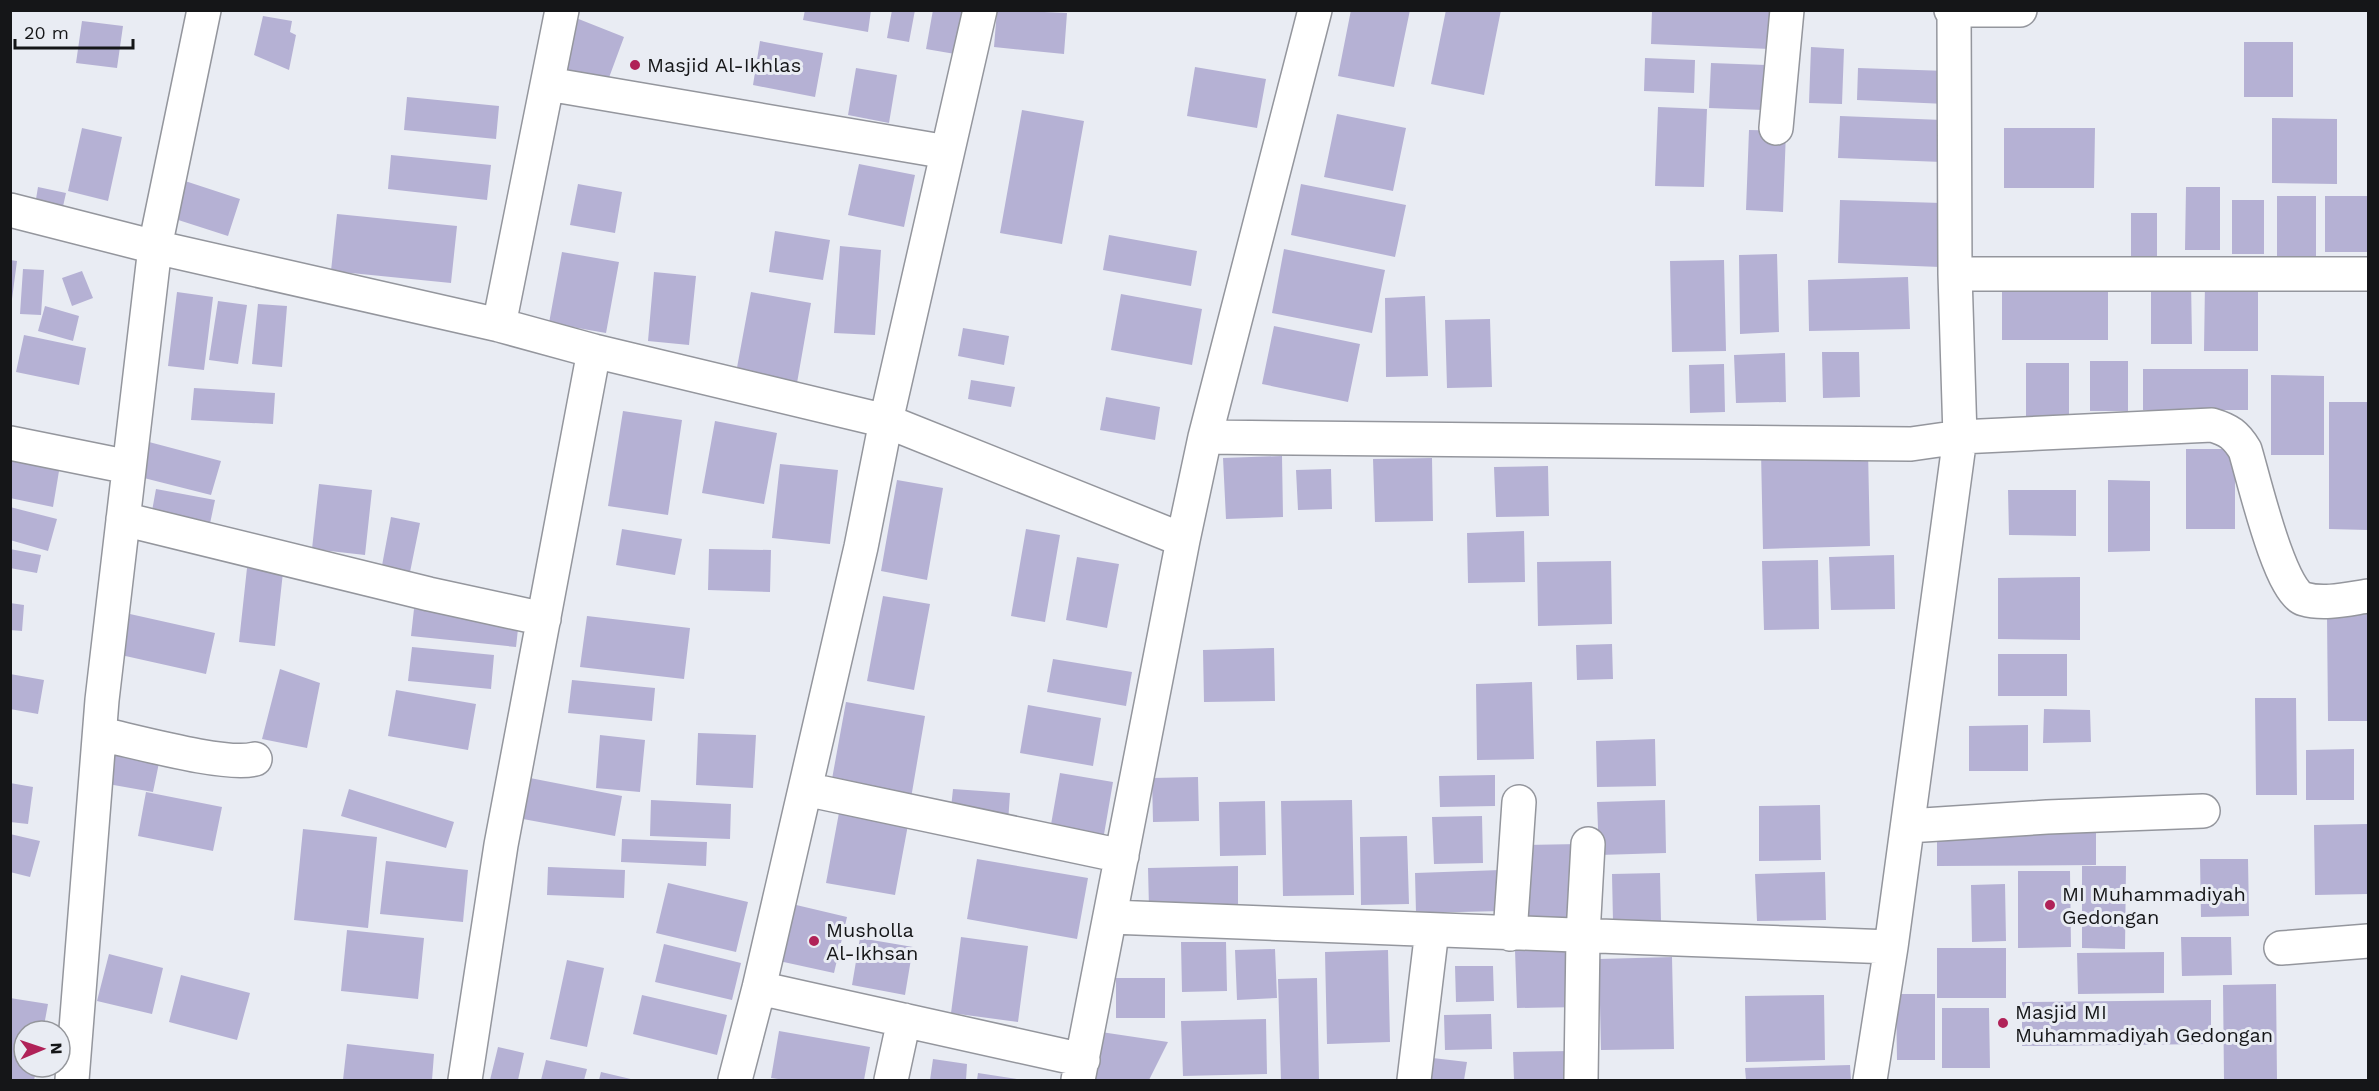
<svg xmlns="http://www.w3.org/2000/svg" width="2379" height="1091" font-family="'Work Sans',sans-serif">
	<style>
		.building { fill: #b5b1d4 }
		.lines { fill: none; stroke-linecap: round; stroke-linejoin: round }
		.minor-casing { stroke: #94969d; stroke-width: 36 }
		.minor { stroke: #fff; stroke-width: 33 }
		.poi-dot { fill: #b02258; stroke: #e9ecf3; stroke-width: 2 }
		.labels { text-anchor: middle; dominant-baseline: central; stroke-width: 6; stroke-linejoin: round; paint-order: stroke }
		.poi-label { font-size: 20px; fill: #151618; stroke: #e9ecf3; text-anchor: start }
	</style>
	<rect width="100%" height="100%" fill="#e9ecf3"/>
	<path class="building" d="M805,10H871L868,32L803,20Z
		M892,10H915L909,42L887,38Z
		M933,10H962L955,54L926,49Z
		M997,10L1067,13L1064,54L994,47Z
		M1351,10H1410L1394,87L1338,76Z
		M1446,10H1501L1484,95L1431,84Z
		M1652,10H1771L1770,49L1651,44Z
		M263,16L292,21L290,32L296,35L289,70L254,55Z
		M576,18L624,37L607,83L558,66Z
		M82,21L123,26L117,68L76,63Z
		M760,41L823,53L815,97L753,85Z
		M2244,42H2293V97H2244Z
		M1811,47L1844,49L1842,104L1809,103Z
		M1645,58L1695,60L1694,93L1644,91Z
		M1711,63L1766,65L1764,110L1709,108Z
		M1195,67L1266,79L1257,128L1187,116Z
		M856,68L897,75L889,123L848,115Z
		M1858,68L1947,71L1946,104L1857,100Z
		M407,97L499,106L496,139L404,130Z
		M1658,107L1707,109L1704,187L1655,186Z
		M1022,110L1084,121L1062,244L1000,233Z
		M1337,114L1406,128L1393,191L1324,177Z
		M1840,116L1943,120L1942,162L1838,158Z
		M2272,118L2337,119V184L2272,183Z
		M82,128L122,137L108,201L68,191Z
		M2004,128H2095L2094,188H2004Z
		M1749,130L1786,131L1783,212L1746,210Z
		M391,155L491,165L487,200L388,189Z
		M859,164L915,175L904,227L848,215Z
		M182,180L240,199L228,236L169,217Z
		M578,184L622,192L615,233L570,225Z
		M1301,184L1406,205L1395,257L1291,235Z
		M38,187L66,193L62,211L35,205Z
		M2186,187H2220V250H2185Z
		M2277,196H2316V256H2277Z
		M2325,196H2368V252H2325Z
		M1840,200L1942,203L1940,267L1838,263Z
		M2232,200H2264V254H2232Z
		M2131,213H2157V265H2131Z
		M337,214L457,226L451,283L331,271Z
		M775,231L830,240L823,280L769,272Z
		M1109,235L1197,251L1191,286L1103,270Z
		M840,246L881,250L875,335L834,333Z
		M1284,249L1385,270L1372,333L1272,313Z
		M562,252L619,262L606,333L549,323Z
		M1777,254L1779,332L1740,334L1739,255Z
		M10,260L17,261L12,299H10Z
		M1724,260L1726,351L1672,352L1670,261Z
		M23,269L44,270L41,315L20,314Z
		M82,271L93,298L72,306L62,278Z
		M654,272L696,276L689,345L648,341Z
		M1908,277L1910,329L1809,331L1808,280Z
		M2151,279H2191L2192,344H2151Z
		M2205,282H2258V351H2204Z
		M2002,287H2108V340H2002Z
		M177,292L213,297L204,370L168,366Z
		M751,292L811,303L797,383L736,373Z
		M1121,294L1202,309L1192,365L1111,350Z
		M1425,296L1428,376L1386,377L1385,298Z
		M218,301L247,305L238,364L209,360Z
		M258,304L287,306L282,367L252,364Z
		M45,306L79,316L73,341L38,331Z
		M1490,319L1492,387L1447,388L1445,320Z
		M1274,326L1360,344L1348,402L1262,384Z
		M963,328L1009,336L1004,365L958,356Z
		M24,335L86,348L79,385L16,372Z
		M1822,352H1859L1860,397L1823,398Z
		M1785,353L1786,402L1736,403L1734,355Z
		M2090,361H2128V411H2090Z
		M2026,363H2069V421H2026Z
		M1724,364L1725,412L1690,413L1689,365Z
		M2143,369H2248V410H2143Z
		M2271,375L2324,376V455H2271Z
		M971,380L1015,387L1011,407L968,399Z
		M194,388L275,393L273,424L191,420Z
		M1106,397L1160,407L1155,440L1100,430Z
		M2329,402H2368V530L2329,529Z
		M623,411L682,420L668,515L608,506Z
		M715,421L777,433L764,504L702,493Z
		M149,442L221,461L211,495L140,477Z
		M10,449L61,459L53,507L10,498Z
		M2186,449H2235V529H2186Z
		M1868,450L1870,546L1763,549L1761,452Z
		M1282,456L1283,517L1226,519L1223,458Z
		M1432,458L1433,521L1375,522L1373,459Z
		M780,464L838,470L830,544L772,538Z
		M1548,466L1549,516L1496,517L1494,467Z
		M1331,469L1332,509L1298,510L1296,470Z
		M897,480L943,488L927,580L881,571Z
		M2108,480L2150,481V551L2108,552Z
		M319,484L372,490L365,555L312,549Z
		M156,489L215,500L208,533L150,522Z
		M2008,490H2076V536L2009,535Z
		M10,507L57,519L48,551L10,540Z
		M391,517L420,523L409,577L381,571Z
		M622,529L682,539L675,575L616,565Z
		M1026,529L1060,535L1045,622L1011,616Z
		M1524,531L1525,582L1468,583L1467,533Z
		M10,549L41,555L37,573L10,568Z
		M709,549L771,550L770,592L708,590Z
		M1894,555L1895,609L1831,610L1829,557Z
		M1077,557L1119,564L1107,628L1066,620Z
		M1818,560L1819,629L1764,630L1762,561Z
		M1611,561L1612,624L1538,626L1537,562Z
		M247,568L283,572L275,646L239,642Z
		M2080,577V640L1998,639V578Z
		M883,596L930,604L914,690L867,681Z
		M10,603L24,605L22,631L10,630Z
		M414,609L519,620L516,647L411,636Z
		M121,612L215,633L206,674L112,653Z
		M2368,614V721H2328L2327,615Z
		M587,616L690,628L684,679L580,667Z
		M1612,644L1613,679L1577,680L1576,645Z
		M412,647L494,655L491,689L408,681Z
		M1274,648L1275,701L1204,702L1203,650Z
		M1998,654H2067V696H1998Z
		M1053,659L1132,672L1126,706L1047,692Z
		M280,669L320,683L307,748L262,739Z
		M10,674L44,680L38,714L10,709Z
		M572,680L655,688L652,721L568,713Z
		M1532,682L1534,759L1477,760L1476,684Z
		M396,690L476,704L468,750L388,736Z
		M2255,698H2296L2297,795H2256Z
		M846,702L925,716L910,804L830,790Z
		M1028,705L1101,718L1093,766L1020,753Z
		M2044,709L2090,710L2091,742L2043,743Z
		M2028,725V771H1969V726Z
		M698,733L756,735L753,788L696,785Z
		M600,735L645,740L640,792L596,788Z
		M1655,739L1656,786L1597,787L1596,741Z
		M2354,749V800H2306V750Z
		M114,750L160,758L153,792L108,784Z
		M1060,773L1113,782L1102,846L1049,836Z
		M1495,775V806L1440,807L1439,776Z
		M1198,777L1199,821L1153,822L1152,778Z
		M530,778L622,796L615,836L523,819Z
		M10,783L33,787L28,824L10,822Z
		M349,789L454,822L446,848L341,816Z
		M953,789L1010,793L1008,823L950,818Z
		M146,792L222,807L213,851L138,836Z
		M651,800L731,804L730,839L650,836Z
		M1352,800L1354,895L1283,896L1281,801Z
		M1665,800L1666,853L1599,855L1597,802Z
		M1265,801L1266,855L1220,856L1219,802Z
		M841,802L910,814L895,895L826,883Z
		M1820,805L1821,860L1759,861V806Z
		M1482,816L1483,863L1434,864L1432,817Z
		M2368,824V894L2315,895L2314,825Z
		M2096,825V865L1937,866V826Z
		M303,829L377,837L368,928L294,920Z
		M10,834L40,841L30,877L10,872Z
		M1407,836L1409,904L1361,905L1360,837Z
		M622,839L707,842L706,866L621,862Z
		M1580,844L1582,927L1524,929L1522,845Z
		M977,859L1088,878L1077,939L967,919Z
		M2200,859H2248L2249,916L2201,917Z
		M386,861L468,870L463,922L380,914Z
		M1238,866V905L1149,908L1148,868Z
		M2082,866H2126L2125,949L2082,948Z
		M548,867L625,870L624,898L547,895Z
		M1501,870L1502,911L1416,913L1415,873Z
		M2018,871H2070L2071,947L2018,948Z
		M1825,872L1826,920L1757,921L1755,874Z
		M1660,873L1661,921L1613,922L1612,874Z
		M668,883L748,902L736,952L656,933Z
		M2005,884L2006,941L1972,942L1971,885Z
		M792,904L847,917L834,973L779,961Z
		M347,930L424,938L418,999L341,991Z
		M961,937L1028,946L1018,1022L951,1013Z
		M2181,937H2231L2232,975L2182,976Z
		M860,938L913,947L905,995L852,985Z
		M1181,942H1226L1227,991L1182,992Z
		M664,944L741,963L732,1000L655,982Z
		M1937,948H2006V998H1937Z
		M1275,949L1277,998L1237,1000L1235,950Z
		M1581,949L1582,1007L1517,1008L1515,950Z
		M1388,950L1390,1042L1327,1044L1325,952Z
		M2164,952V993L2078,994L2077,953Z
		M109,954L163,968L152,1014L97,1001Z
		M1672,957L1674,1049L1601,1050L1599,959Z
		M567,960L604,968L587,1047L550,1039Z
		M1455,966H1493L1494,1001L1456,1002Z
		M181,975L250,993L237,1040L169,1022Z
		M1116,978H1165V1018H1116Z
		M1317,978L1319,1080H1281L1278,979Z
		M2276,984L2277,1080H2224L2223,985Z
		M1896,994H1935V1060H1897Z
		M642,995L727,1015L717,1055L633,1034Z
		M1824,995L1825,1060L1746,1062L1745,996Z
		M10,998L48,1004L43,1031H24V1067H37L34,1080H10Z
		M2211,1000V1044L2022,1046V1002Z
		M1942,1008H1989L1990,1068H1942Z
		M1491,1014L1492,1049L1445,1050L1444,1015Z
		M1266,1019L1267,1074L1183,1076L1181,1021Z
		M779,1031L870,1047L864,1080H785L771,1078Z
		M1101,1032L1168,1042L1149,1080H1094Z
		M347,1044L434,1054L432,1080H343Z
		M498,1047L524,1053L518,1080H490Z
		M1571,1051V1080H1514L1513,1052Z
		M1424,1057L1467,1062L1464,1080H1421Z
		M933,1059L967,1064L966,1080H930Z
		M546,1060L587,1069L584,1080H541Z
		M1850,1065L1851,1080H1746L1745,1068Z
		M601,1072L635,1080H599Z
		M978,1073L1017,1079V1080H977Z"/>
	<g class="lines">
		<defs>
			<path id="minor" d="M1951,10H2020
				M548,84L947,152
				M1776,128L1787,10
				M10,210L155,247L499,325L562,10
				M1955,274H2368
				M499,325L594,351
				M1205,437L1911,444L1960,437L2212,425C2229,430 2236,435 2245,450C2253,476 2280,593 2304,599C2324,605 2348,599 2368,596
				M10,443L129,467
				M123,519L429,594L544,619
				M100,734C134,741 226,767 255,759
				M805,789L1122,856
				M1908,826L2047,817L2203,811
				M1111,917C1371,928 1631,937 1891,947
				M1510,934L1519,802
				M2281,948L2368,941
				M759,988L1083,1060
				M72,1080L102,700L155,247L204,10
				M465,1080L501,845L594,351L886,421L1183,540
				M735,1080L759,988L861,547L886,421L980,10
				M891,1080L904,1020
				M1078,1080L1183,540L1205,437L1315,10
				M1414,1080L1432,930
				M1581,1080L1583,935L1588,844
				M1870,1080L1891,947L1960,437L1955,274L1954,10"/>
		</defs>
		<use href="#minor" class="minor-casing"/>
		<use href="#minor" class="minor"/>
	</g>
	<g class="poi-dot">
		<circle cx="635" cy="65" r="6"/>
		<circle cx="2050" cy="905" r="6"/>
		<circle cx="814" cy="941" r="6"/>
		<circle cx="2003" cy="1023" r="6"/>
	</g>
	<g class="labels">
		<g class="poi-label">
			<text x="647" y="65">Masjid Al-Ikhlas</text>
			<text x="2062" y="894">MI Muhammadiyah<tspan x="2062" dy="23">Gedongan</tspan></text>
			<text x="826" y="930">Musholla<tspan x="826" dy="23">Al-Ikhsan</tspan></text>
			<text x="2015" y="1012">Masjid MI<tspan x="2015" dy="23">Muhammadiyah Gedongan</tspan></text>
		</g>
	</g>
	<rect width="2379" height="1091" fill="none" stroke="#151618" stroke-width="24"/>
	<g transform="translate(42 1049) rotate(88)"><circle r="28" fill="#e9ecf3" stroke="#94969b" stroke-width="1.5"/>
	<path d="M0-4.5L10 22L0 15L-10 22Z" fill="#b02258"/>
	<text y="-9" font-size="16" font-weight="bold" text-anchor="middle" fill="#151618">N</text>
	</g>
	<path d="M15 39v9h118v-9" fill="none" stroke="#151618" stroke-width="3"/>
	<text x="24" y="39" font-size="18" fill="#151618" stroke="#e9ecf3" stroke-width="4.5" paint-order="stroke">20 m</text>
</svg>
